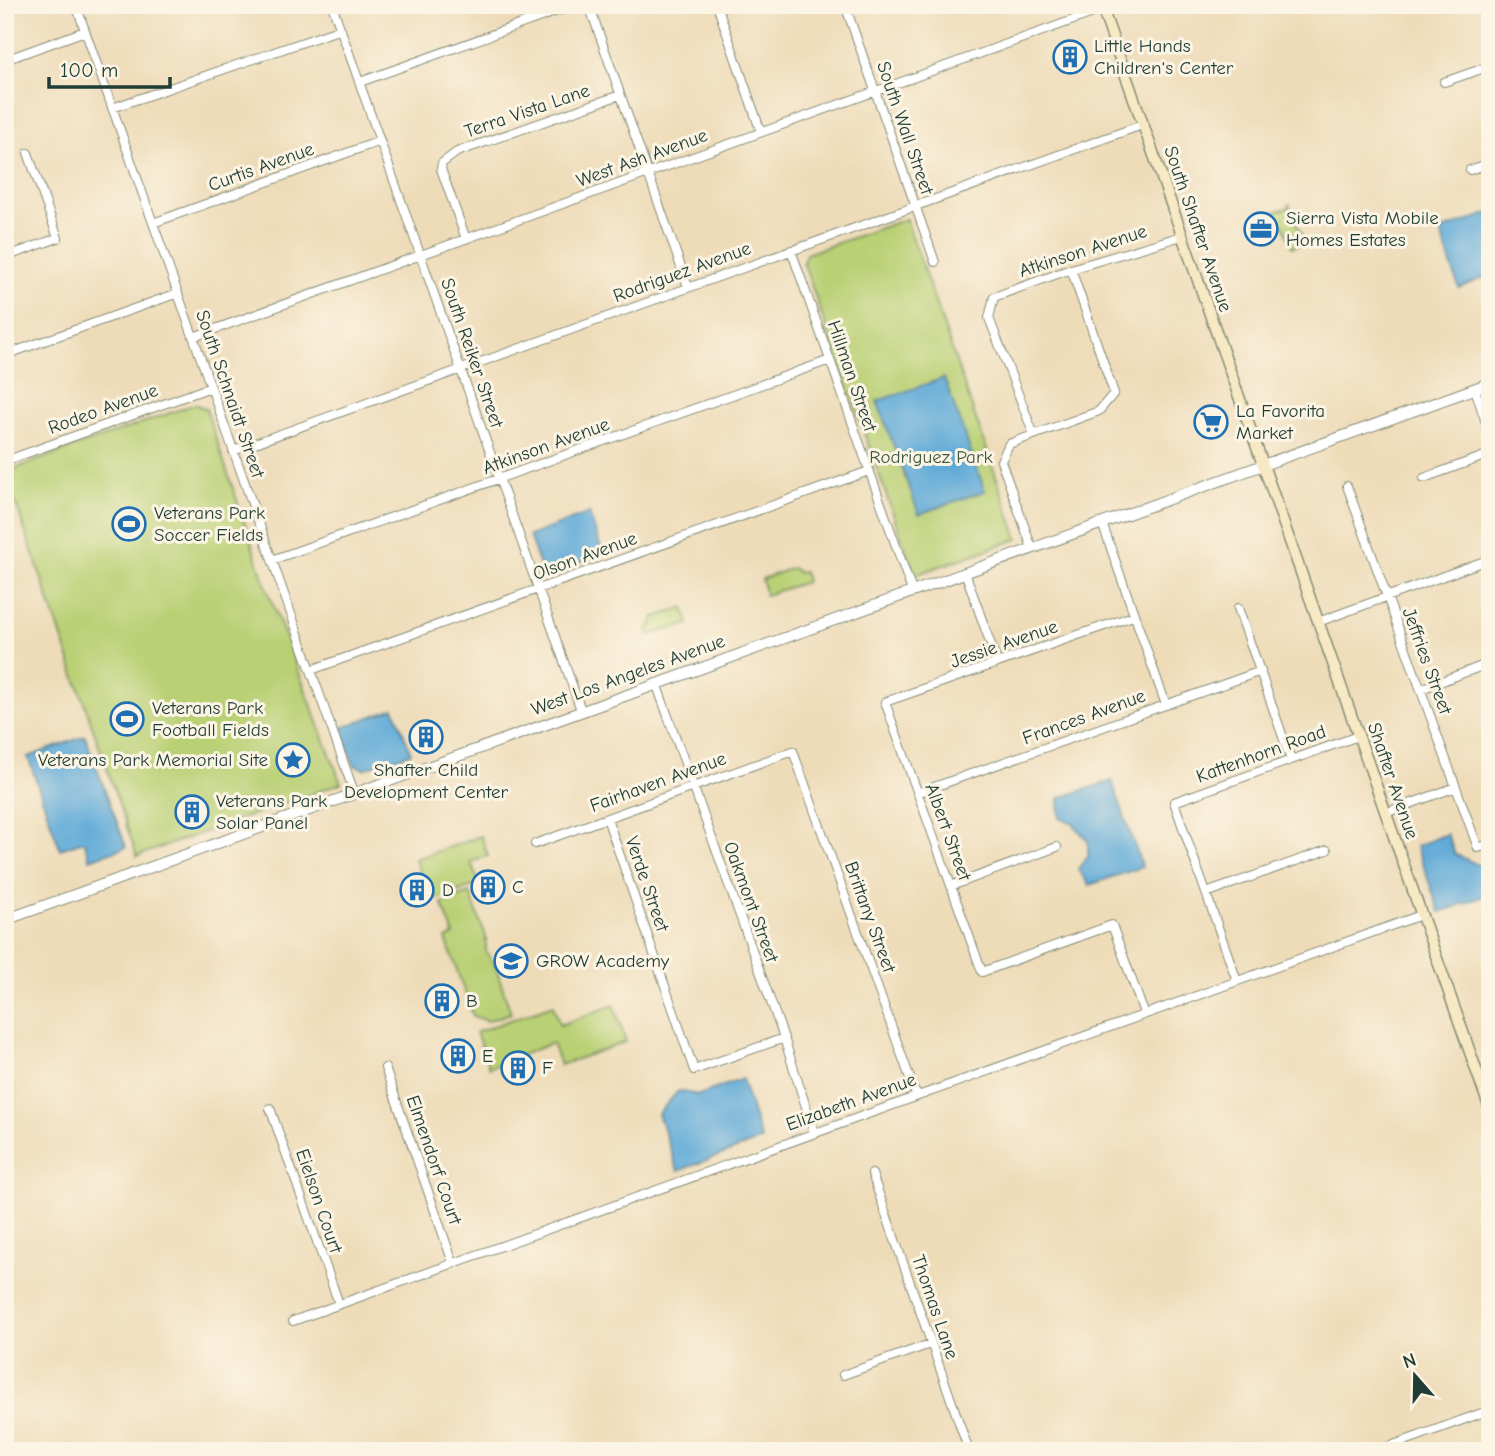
<svg xmlns="http://www.w3.org/2000/svg" width="1495" height="1456" font-family="'Comic Neue',sans-serif">
	<style>
		.green { fill: #bad074; stroke: #6c8654; stroke-width: 2 }
		.water { fill: #61aad8; stroke: #407486; stroke-width: 2 }
		.lines { fill: none; stroke-linecap: round; stroke-linejoin: round }
		.minor-casing { stroke: #868c76; stroke-width: 10 }
		.tertiary-casing { stroke: #868c76; stroke-width: 12 }
		.secondary-casing { stroke: #868c76; stroke-width: 13 }
		.minor { stroke: #fff; stroke-width: 8 }
		.tertiary { stroke: #fff; stroke-width: 10 }
		.secondary { stroke: #f6e9c3; stroke-width: 10 }
		.labels { text-anchor: middle; dominant-baseline: central; stroke-width: 6; stroke-linejoin: round; paint-order: stroke }
		.poi-label { font-size: 19px; fill: #1f3d34; stroke: #fcf5e5; text-anchor: start }
		.street-label { font-size: 19px; fill: #1f3d34; stroke: #fcf5e5 }
		.park-label { font-size: 19px; fill: #3e5a41; stroke: #fcf5e5 }
	</style>
	<rect width="100%" height="100%" fill="#fcf5e5"/>
	<filter id="ink" filterUnits="userSpaceOnUse"><feTurbulence type="fractalNoise" baseFrequency=".0143" numOctaves="2"/><feDisplacementMap in="SourceGraphic" scale="14" xChannelSelector="R" yChannelSelector="G"/><feConvolveMatrix kernelMatrix="1 2 1 2 8 2 1 2 1" color-interpolation-filters="sRGB"/></filter>
	<filter id="wash" filterUnits="userSpaceOnUse"><feTurbulence type="fractalNoise" baseFrequency=".00686" numOctaves="4" result="noise"/><feDisplacementMap in="SourceGraphic" scale="28" xChannelSelector="R" yChannelSelector="G"/><feGaussianBlur stdDeviation="1.57" result="paint"/><feColorMatrix in="noise" values="0 0 0 0 0 0 0 0 0 0 0 0 0 0 0 0 0 1.4 0 .05"/><feComposite in="paint" operator="in"/></filter>
	<g filter="url(#wash)">
		<rect width="100%" height="100%" fill="#eedcb9"/>
		<path class="green" d="M1289,203L1305,243L1292,247L1283,224L1278,225L1273,212L1290,207Z
			M906,219L1018,539L915,575L803,262L806,254Z
			M195,404L206,409L267,589L341,783L137,856L5,472Z
			M792,568L799,573L804,572L806,582L765,595L762,579Z
			M684,607L689,624L649,635L647,628L652,626L653,618Z
			M481,836L488,856L471,862L479,884L430,901L415,859Z
			M470,893L486,938V951L496,968L511,1013L487,1021L473,1016L446,939L454,935L442,903Z
			M553,1005L560,1025L614,1005L626,1042L560,1065L552,1043L489,1068L476,1032Z"/>
		<path class="water" d="M1490,213V288L1485,277L1459,288L1440,231Z
			M944,378L985,491L919,514L877,401Z
			M589,513L603,554L548,573L541,569L529,536Z
			M394,708L411,753L364,769L354,765L341,728Z
			M85,736L126,847L90,859L84,841L60,849L28,757Z
			M1112,781L1142,867L1089,885L1078,869L1088,857V841L1072,822L1060,818L1059,798Z
			M1447,834L1455,854L1478,865L1490,864V894L1440,912L1416,846Z
			M742,1079L761,1140L678,1171L658,1114L678,1091L699,1095Z"/>
	</g>
	<g filter="url(#ink)">
		<g class="lines">
			<defs>
				<path id="minor" d="M76,5L354,792
					M332,5L581,710
					M589,5L688,287
					M845,5L935,262
					M718,8L761,132
					M5,60L85,31
					M360,82L574,5
					M1444,82L1490,66
					M112,108L341,29
					M1470,170L1490,163
					M153,223L380,141
					M466,239L441,169L442,163L457,152L620,95
					M791,250L912,591
					M5,257L58,238L28,153
					M193,337L1115,5
					M5,355L178,293
					M1475,389L1490,435
					M1034,435L989,318L994,297L1071,269L1182,236
					M233,451L1142,125
					M5,461L211,387
					M1424,478L1490,454
					M1347,486L1478,848L1490,844
					M1102,523L1166,705
					M1032,548L1001,461L1009,444L1099,411L1114,393L1071,269
					M272,560L830,360
					M965,572L997,662
					M1238,608L1291,760
					M1133,616L885,702L982,972L1112,925L1144,1013
					M1318,622L1490,559
					M311,670L869,471
					M656,683L784,1038L814,1132
					M1421,689L1490,663
					M917,793L1261,671
					M1385,813L1456,787
					M607,818L694,1070L784,1038
					M535,844L793,751L916,1095
					M951,886L1057,847
					M1206,893L1327,850
					M1237,981L1174,802L1358,736
					M385,1068L453,1263
					M270,1108L339,1304
					M872,1174L969,1451
					M293,1321L1421,915
					M843,1375L930,1344
					M1377,1451L1490,1410"/>
				<path id="tertiary" d="M5,920L1490,383"/>
				<path id="secondary" d="M1101,5L1490,1109"/>
			</defs>
			<use href="#minor" class="minor-casing"/>
			<use href="#tertiary" class="tertiary-casing"/>
			<use href="#secondary" class="secondary-casing"/>
			<use href="#minor" class="minor"/>
			<use href="#tertiary" class="tertiary"/>
			<use href="#secondary" class="secondary"/>
		</g>
	</g>
	<defs>
		<symbol id="building-ring" viewBox="-11 -11 22 22"><circle r="9.5" fill="#fcf5e5" stroke="#1f6fb2" stroke-width="1.5"/><path d="M-4-6H4V6H1V3H-1V6H-4ZM-2.5-4.3h1.7v1.8h-1.7ZM.8-4.3h1.7v1.8H.8ZM-2.5-1h1.7V.8h-1.7ZM.8-1h1.7V.8H.8Z" fill="#1f6fb2"/></symbol>
		<symbol id="office-ring" viewBox="-11 -11 22 22"><circle r="9.5" fill="#fcf5e5" stroke="#1f6fb2" stroke-width="1.5"/><path d="M-6-3h4V-5.5h4V-3h4V5H-6ZM-1-4.5V-3h2v-1.5ZM-6 0V1H6V0Z" fill="#1f6fb2"/></symbol>
		<symbol id="supermarket-ring" viewBox="-11 -11 22 22"><circle r="9.5" fill="#fcf5e5" stroke="#1f6fb2" stroke-width="1.5"/><path d="M-6-5.5h2.5l.6 2H6L4.5 2H-2.5L-4.4-4H-6ZM-1.5 3.2a1.3 1.3 0 1 0 .1 0ZM3 3.2a1.3 1.3 0 1 0 .1 0Z" fill="#1f6fb2"/></symbol>
		<symbol id="stadium-ring" viewBox="-11 -11 22 22"><circle r="9.5" fill="#fcf5e5" stroke="#1f6fb2" stroke-width="1.5"/><path d="M0-5a6.5 5 0 1 0 0 10a6.5 5 0 1 0 0-10ZM-3.5-1.8h7v3.6h-7Z" fill="#1f6fb2"/></symbol>
		<symbol id="sight-ring" viewBox="-11 -11 22 22"><circle r="9.5" fill="#fcf5e5" stroke="#1f6fb2" stroke-width="1.5"/><path d="M0-6L1.8-2.2L6-1.7L2.9 1.2L3.7 5.4L0 3.3L-3.7 5.4L-2.9 1.2L-6-1.7L-1.8-2.2Z" fill="#1f6fb2"/></symbol>
		<symbol id="school-ring" viewBox="-11 -11 22 22"><circle r="9.5" fill="#fcf5e5" stroke="#1f6fb2" stroke-width="1.5"/><path d="M0-5L7-2L0 1L-7-2ZM-4 1L0 2.5L4 1V4Q0 6-4 4Z" fill="#1f6fb2"/></symbol>
	</defs>
	<g fill-rule="evenodd">
		<use href="#building-ring" x="1051" y="38" width="38" height="38"/>
		<use href="#office-ring" x="1242" y="210" width="38" height="38"/>
		<use href="#supermarket-ring" x="1192" y="403" width="38" height="38"/>
		<use href="#stadium-ring" x="110" y="505" width="38" height="38"/>
		<use href="#stadium-ring" x="108" y="700" width="38" height="38"/>
		<use href="#building-ring" x="407" y="718" width="38" height="38"/>
		<use href="#sight-ring" x="274" y="741" width="38" height="38"/>
		<use href="#building-ring" x="173" y="793" width="38" height="38"/>
		<use href="#building-ring" x="469" y="868" width="38" height="38"/>
		<use href="#building-ring" x="398" y="871" width="38" height="38"/>
		<use href="#school-ring" x="492" y="942" width="38" height="38"/>
		<use href="#building-ring" x="423" y="982" width="38" height="38"/>
		<use href="#building-ring" x="439" y="1037" width="38" height="38"/>
		<use href="#building-ring" x="499" y="1049" width="38" height="38"/>
	</g>
	<g class="labels">
		<g class="poi-label">
			<text x="1094" y="46">Little Hands<tspan x="1094" dy="22">Children's Center</tspan></text>
			<text x="1286" y="218">Sierra Vista Mobile<tspan x="1286" dy="22">Homes Estates</tspan></text>
			<text x="1236" y="411">La Favorita<tspan x="1236" dy="22">Market</tspan></text>
			<text x="154" y="513">Veterans Park<tspan x="154" dy="22">Soccer Fields</tspan></text>
			<text x="152" y="708">Veterans Park<tspan x="152" dy="22">Football Fields</tspan></text>
			<text x="268" y="760" text-anchor="end">Veterans Park Memorial Site</text>
			<text x="426" y="770" text-anchor="middle">Shafter Child<tspan x="426" dy="22">Development Center</tspan></text>
			<text x="216" y="801">Veterans Park<tspan x="216" dy="22">Solar Panel</tspan></text>
			<text x="512" y="887">C</text>
			<text x="442" y="890">D</text>
			<text x="536" y="961">GROW Academy</text>
			<text x="466" y="1001">B</text>
			<text x="482" y="1056">E</text>
			<text x="542" y="1068">F</text>
		</g>
		<g class="street-label">
			<text transform="translate(527 111) rotate(-19)">Terra Vista Lane</text>
			<text transform="translate(905 128) rotate(71)">South Wall Street</text>
			<text transform="translate(642 158) rotate(-20)">West Ash Avenue</text>
			<text transform="translate(261 167) rotate(-20)">Curtis Avenue</text>
			<text transform="translate(1198 229) rotate(71)">South Shafter Avenue</text>
			<text transform="translate(1083 251) rotate(-18)">Atkinson Avenue</text>
			<text transform="translate(682 272) rotate(-20)">Rodriguez Avenue</text>
			<text transform="translate(472 353) rotate(71)">South Reiker Street</text>
			<text transform="translate(852 376) rotate(71)">Hillman Street</text>
			<text transform="translate(230 394) rotate(71)">South Schnaidt Street</text>
			<text transform="translate(103 409) rotate(-20)">Rodeo Avenue</text>
			<text transform="translate(546 446) rotate(-20)">Atkinson Avenue</text>
			<text transform="translate(585 556) rotate(-20)">Olson Avenue</text>
			<text transform="translate(1004 644) rotate(-19)">Jessie Avenue</text>
			<text transform="translate(1427 661) rotate(70)">Jeffries Street</text>
			<text transform="translate(628 675) rotate(-20)">West Los Angeles Avenue</text>
			<text transform="translate(1084 717) rotate(-20)">Frances Avenue</text>
			<text transform="translate(1261 754) rotate(-20)">Kattenhorn Road</text>
			<text transform="translate(1393 781) rotate(71)">Shafter Avenue</text>
			<text transform="translate(658 782) rotate(-20)">Fairhaven Avenue</text>
			<text transform="translate(948 832) rotate(70)">Albert Street</text>
			<text transform="translate(647 884) rotate(71)">Verde Street</text>
			<text transform="translate(751 902) rotate(70)">Oakmont Street</text>
			<text transform="translate(870 917) rotate(70)">Brittany Street</text>
			<text transform="translate(851 1102) rotate(-20)">Elizabeth Avenue</text>
			<text transform="translate(434 1160) rotate(71)">Elmendorf Court</text>
			<text transform="translate(319 1201) rotate(71)">Eielson Court</text>
			<text transform="translate(935 1307) rotate(71)">Thomas Lane</text>
		</g>
		<g class="park-label">
			<text x="931" y="457">Rodriguez Park</text>
		</g>
	</g>
	<rect width="1495" height="1456" fill="none" stroke="#fcf5e5" stroke-width="28"/>
	<g transform="translate(1415 1376) rotate(340)" stroke="#fcf5e5" stroke-width="5" paint-order="stroke">
	<path d="M0-5L12 26L0 18L-12 26Z" fill="#1f3d34"/>
	<text y="-10" font-size="19" font-weight="bold" text-anchor="middle" fill="#1f3d34">N</text>
	</g>
	<path d="M49 77v10h121v-10" fill="none" stroke="#1f3d34" stroke-width="3.5"/>
	<text x="60" y="77" font-size="21" fill="#1f3d34" stroke="#fcf5e5" stroke-width="5" paint-order="stroke">100 m</text>
</svg>
